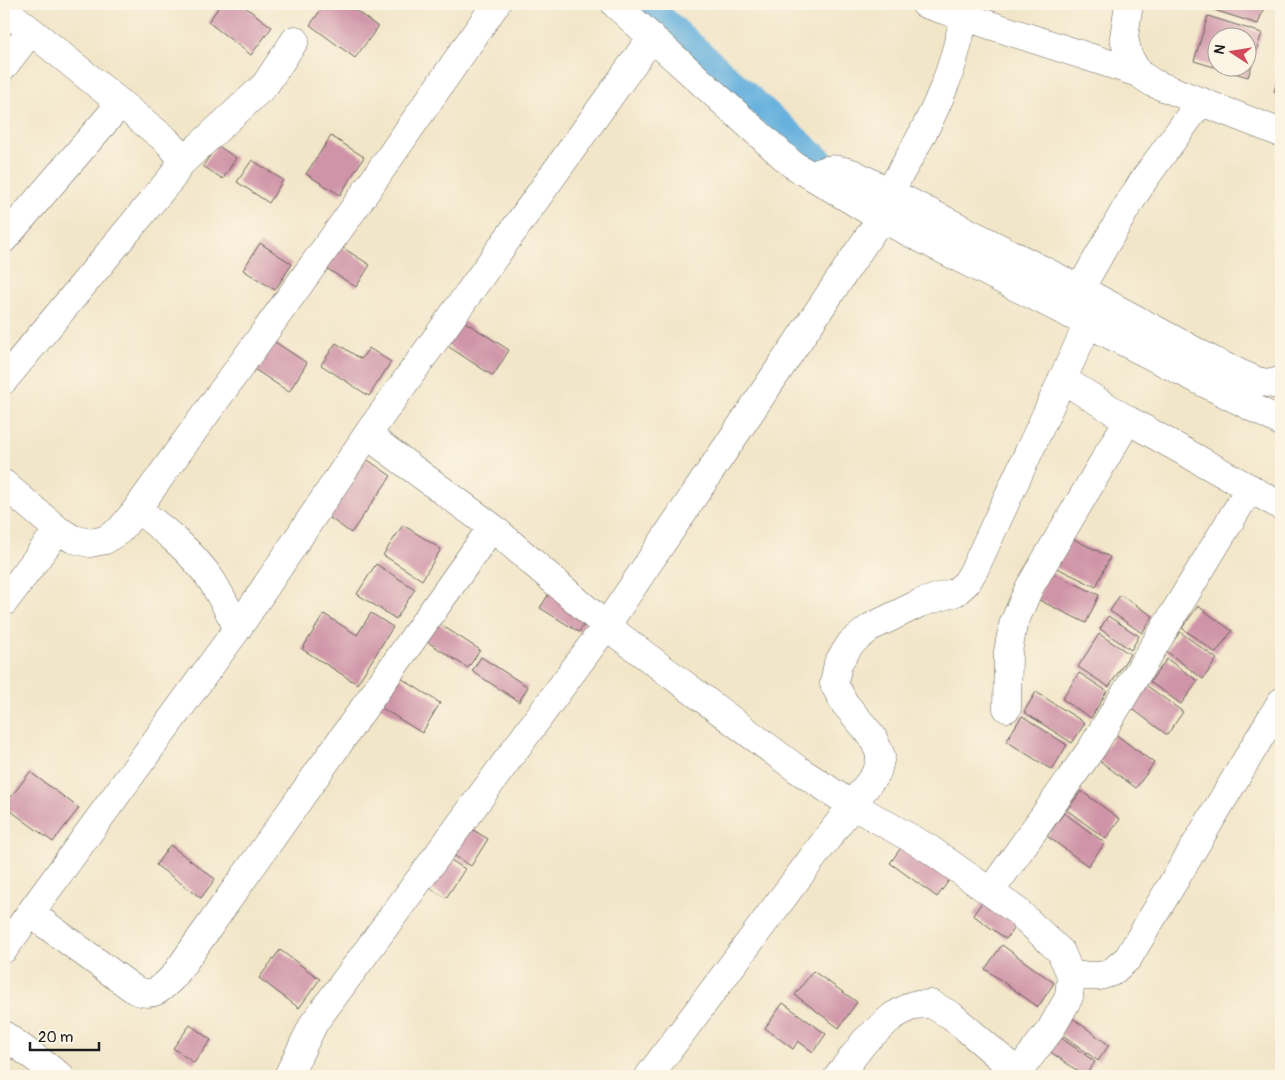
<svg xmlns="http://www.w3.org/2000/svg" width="1285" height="1080" font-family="Pangolin,sans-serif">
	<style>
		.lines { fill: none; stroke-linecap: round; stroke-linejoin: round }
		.canal { stroke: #65b0dd; stroke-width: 24 }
		.building { fill: #cf94a8; fill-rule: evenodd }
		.minor-casing { stroke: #676359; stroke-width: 29 }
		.minor { stroke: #fff; stroke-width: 28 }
	</style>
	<rect width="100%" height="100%" fill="#fcf5e5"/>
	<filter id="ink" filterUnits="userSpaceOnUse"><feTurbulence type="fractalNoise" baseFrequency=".02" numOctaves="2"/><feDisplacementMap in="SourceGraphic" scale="10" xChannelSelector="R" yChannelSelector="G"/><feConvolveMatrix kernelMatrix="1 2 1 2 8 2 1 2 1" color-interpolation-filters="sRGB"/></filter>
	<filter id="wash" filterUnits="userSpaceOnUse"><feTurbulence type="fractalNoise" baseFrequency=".0096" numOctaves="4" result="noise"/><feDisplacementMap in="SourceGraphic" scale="20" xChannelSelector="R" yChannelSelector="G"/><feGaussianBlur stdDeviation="1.12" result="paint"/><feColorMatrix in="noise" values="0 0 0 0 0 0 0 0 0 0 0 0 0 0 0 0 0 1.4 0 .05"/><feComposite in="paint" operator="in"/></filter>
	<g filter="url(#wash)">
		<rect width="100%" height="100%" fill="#f2e6c9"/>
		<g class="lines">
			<path class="canal" d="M648,4L809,149L842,178"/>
		</g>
		<g id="blocks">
			<path class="building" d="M221,4H241L272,27L251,55L208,22Z
				M325,4H347L378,27L355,58L310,25Z
				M1195,4H1265L1258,24Z
				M1208,16L1262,33L1248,77L1194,61ZM1218,38H1248V68H1218Z
				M1281,70V94L1274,92Z
				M331,136L364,157L340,195L306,174Z
				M217,145L236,158L223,179L203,166Z
				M252,160L283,180L269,203L237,182Z
				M260,243L292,264L275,290L243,270Z
				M340,246L370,265L356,287L326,268Z
				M462,320L509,350L493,376L446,345Z
				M272,340L307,363L289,392L254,369Z
				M336,343L361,359L369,348L391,362L369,396L321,365Z
				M359,454L391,476L351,533L320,511Z
				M403,525L441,549L422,580L383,555Z
				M1069,537L1110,557L1096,587L1055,567Z
				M376,564L415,589L396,619L357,594Z
				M1050,572L1099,595L1086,623L1037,599Z
				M550,592L589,617L579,632L540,608Z
				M1120,595L1153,616L1142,633L1110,611Z
				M1198,606L1232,631L1216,653L1182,628Z
				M371,613L393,627L357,684L302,649L324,614L357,635Z
				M1108,616L1139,636L1131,650L1100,629Z
				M435,621L480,650L468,668L423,639Z
				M1180,632L1217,659L1203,679L1166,651Z
				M1099,634L1130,654L1109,687L1078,667Z
				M481,657L528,687L519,702L472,671Z
				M1167,659L1198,681L1181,704L1150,682Z
				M393,673L440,703L422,733L374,703Z
				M1079,673L1107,691L1091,718L1062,699Z
				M1146,685L1183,712L1167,735L1130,707Z
				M1036,692L1085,723L1072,743L1024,712Z
				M1022,716L1067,745L1052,770L1006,741Z
				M1115,734L1154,763L1136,788L1097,759Z
				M30,772L79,808L53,842L4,806Z
				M1081,791L1120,819L1106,839L1067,810Z
				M1064,813L1105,843L1088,866L1047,836Z
				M462,823L488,839L471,866L445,850Z
				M908,838L955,872L937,897L890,863Z
				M170,845L215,879L201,898L156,865Z
				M441,854L465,869L446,898L423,884Z
				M988,894L1021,918L1006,939L973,915Z
				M1002,945L1054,983L1038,1007L985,969Z
				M280,950L320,979L299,1008L259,978Z
				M813,971L857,1002L839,1028L795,995Z
				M783,1003L826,1034L813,1052L798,1041L793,1049L765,1028Z
				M1067,1014L1109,1045L1098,1061L1056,1030Z
				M190,1025L211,1040L194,1063L173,1048Z
				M1053,1032L1095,1062L1085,1076L1042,1046Z"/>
		</g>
	</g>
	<g filter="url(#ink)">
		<use href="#blocks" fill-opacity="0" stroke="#676359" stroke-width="1"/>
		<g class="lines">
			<defs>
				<path id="minor" d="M615,4L792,164L881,218L1281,422
					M925,4L1138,73
					M1129,4L1124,37L1128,55L1138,73L1153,83L1281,133
					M4,9L166,140L178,154L180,164L173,176L4,380
					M4,66L31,31
					M180,164L265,85L295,40
					M812,176C829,167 834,168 852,173L1080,289L1219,364L1257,381L1273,384L1281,380
					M890,191C910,156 931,122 945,84C954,62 959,40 964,17
					M4,239L120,104
					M1080,289L1125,210L1145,178L1201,101
					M1062,379L1128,420L1281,506
					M367,435L492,527L606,626L797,769L852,805L928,848L1017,911L1061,952L1071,976L1069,997L1051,1029L1015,1076
					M4,484L58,530L73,539L90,543L105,540L120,530L137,509C165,530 192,552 212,581C221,596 229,612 238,628
					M137,509L353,210L496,4
					M4,602L58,530
					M1007,708L1008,652L1013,625L1029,588L1128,420
					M990,892L1092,748L1250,488
					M30,913L135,990C154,998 161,989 174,976L492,527
					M4,949L238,628L367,435L652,37
					M1071,976H1100L1112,972L1128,958L1281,702
					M4,1035L60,1076
					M288,1076L314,1023L606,626L881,218
					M649,1076L877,772L881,756L872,736L845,704L834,684L838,663L851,643L871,627L920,603L956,592L967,582L975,568L1088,324
					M838,1076L865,1041L893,1016L913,1005L931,1004L952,1016L1018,1073"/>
			</defs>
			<use href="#minor" class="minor-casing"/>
			<use href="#minor" class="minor"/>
		</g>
	</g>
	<rect width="1285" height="1080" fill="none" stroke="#fcf5e5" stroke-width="20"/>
	<g transform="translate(1232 52) rotate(282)"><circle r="24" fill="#fcf5e5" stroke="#a29e95"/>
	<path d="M0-4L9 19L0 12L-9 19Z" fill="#d1495b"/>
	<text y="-8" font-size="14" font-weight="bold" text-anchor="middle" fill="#1c1c1c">N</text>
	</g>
	<path d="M30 1042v8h69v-8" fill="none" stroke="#1c1c1c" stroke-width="2.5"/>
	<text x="38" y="1042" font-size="15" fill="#1c1c1c" stroke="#fcf5e5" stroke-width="4" paint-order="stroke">20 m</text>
</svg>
